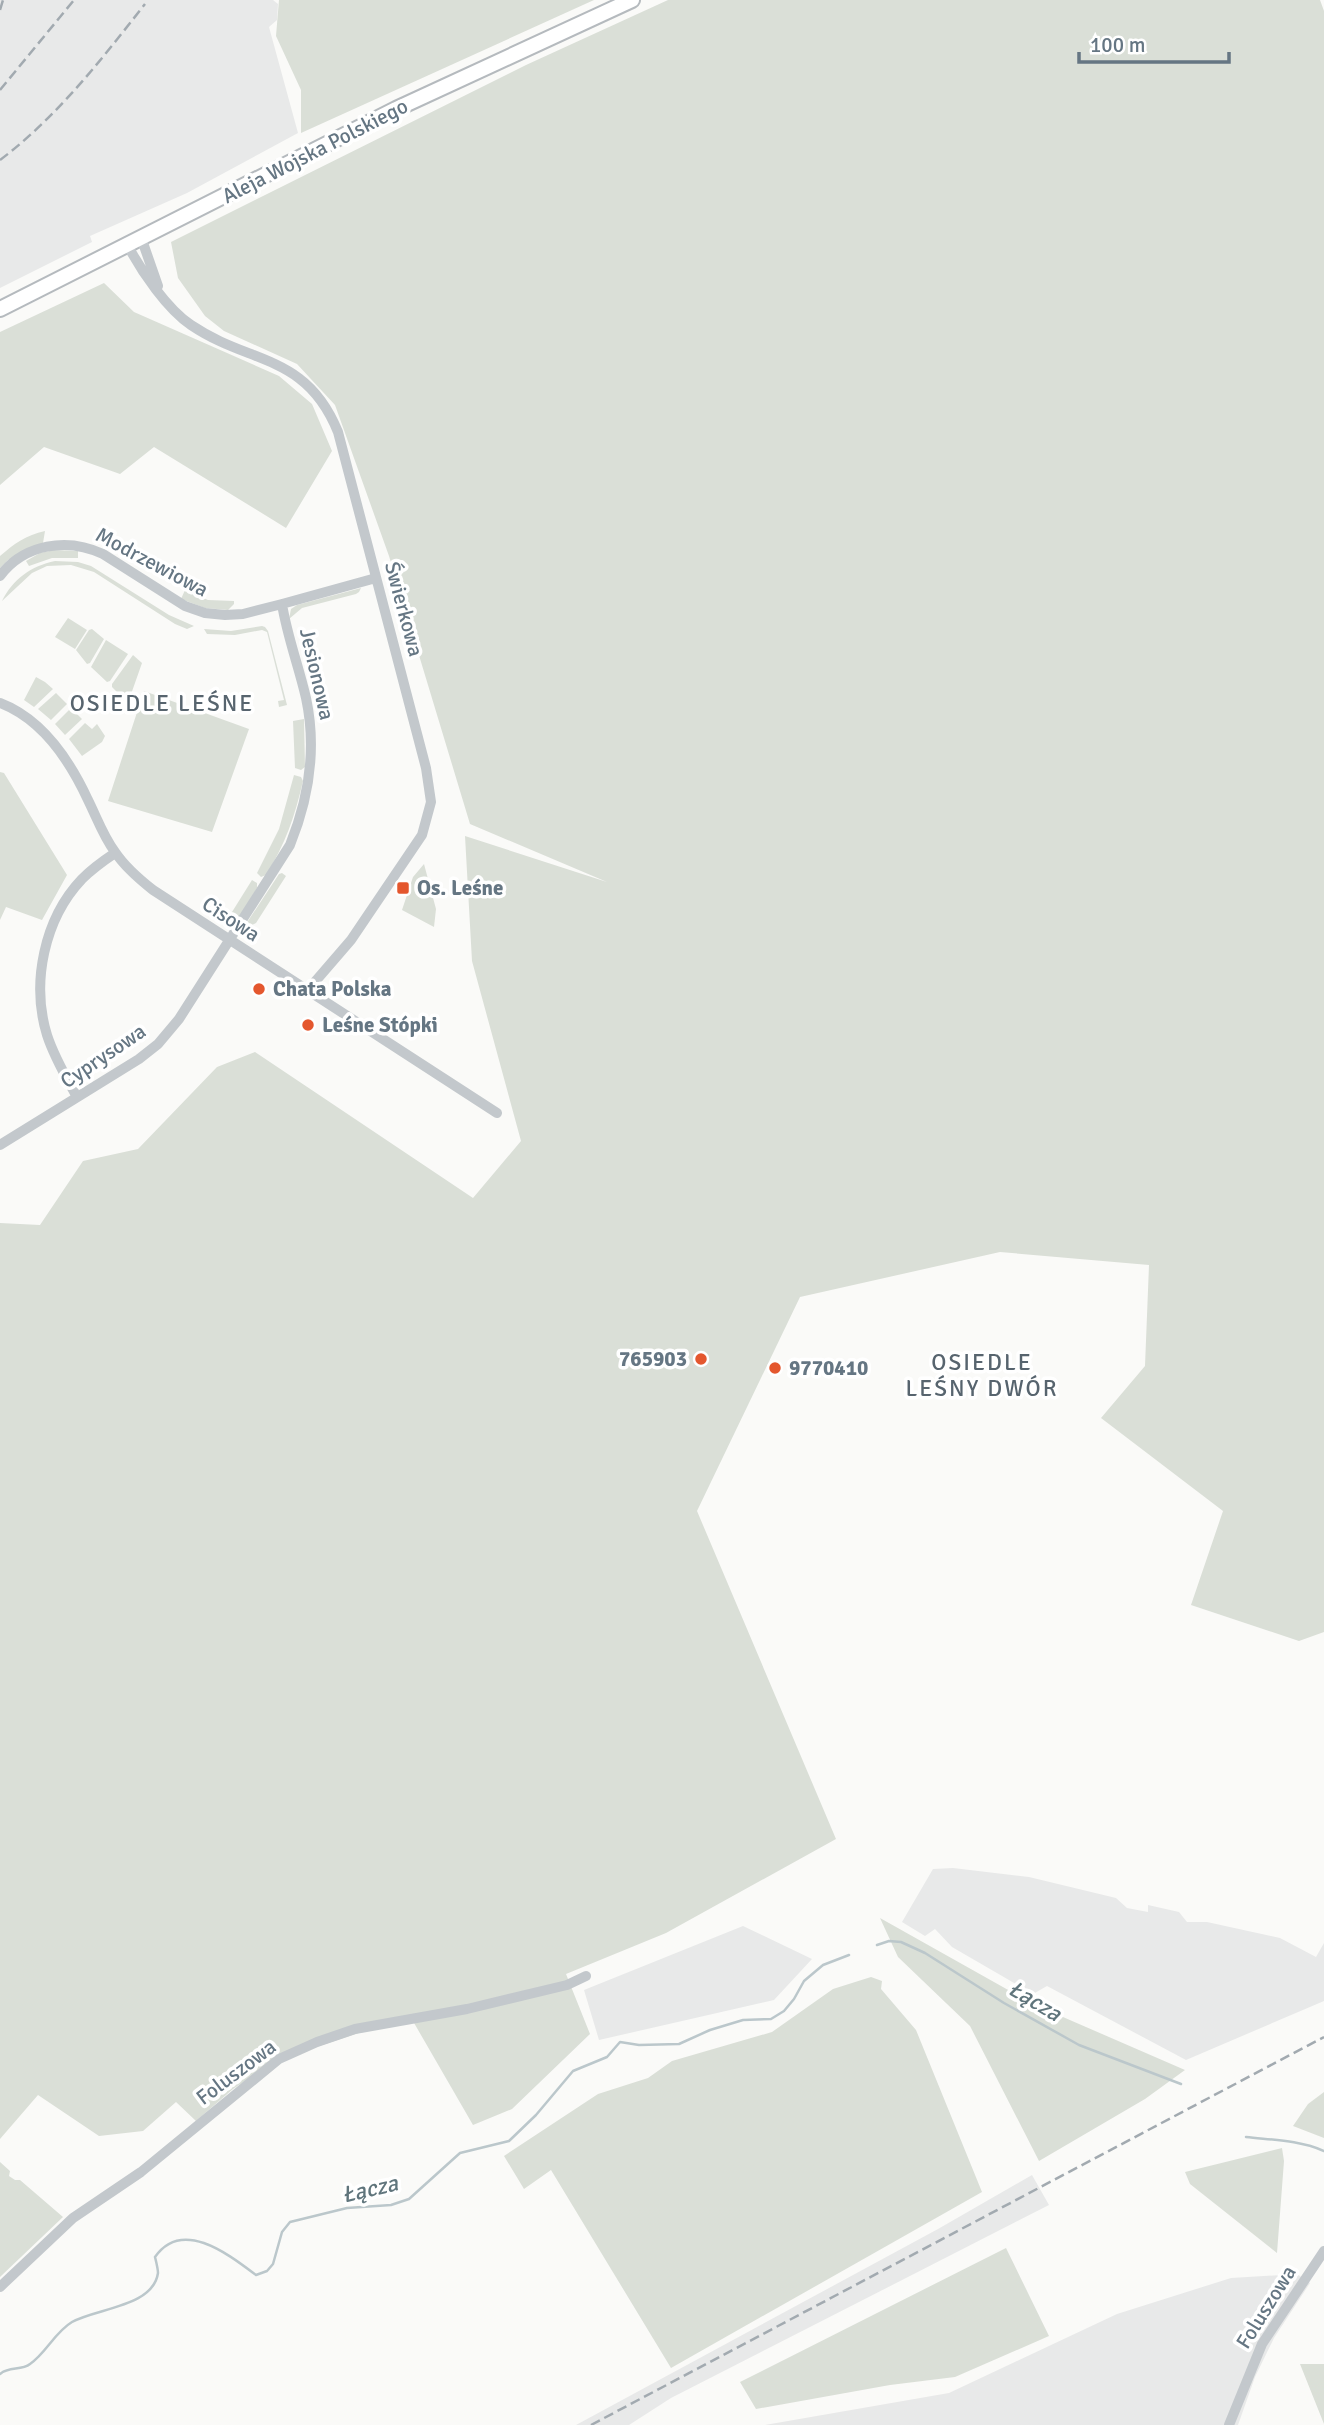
<svg xmlns="http://www.w3.org/2000/svg" width="1324" height="2425" font-family="Signika,sans-serif">
	<style>
		.built { fill: #e8e9e9 }
		.green { fill: #dadfd7 }
		.lines { fill: none; stroke-linecap: round; stroke-linejoin: round }
		.stream { stroke: #bbc7cb; stroke-width: 2.5 }
		.major-casing { stroke: #b5babe; stroke-width: 18 }
		.minor { stroke: #c3c8cc; stroke-width: 10 }
		.major { stroke: #fff; stroke-width: 14 }
		.rail { stroke: #a2aab0; stroke-width: 2.5; stroke-dasharray: 10 5; stroke-linecap: butt }
		.poi-dot { fill: #e4572e; stroke: #fff; stroke-width: 2.5 }
		.labels { text-anchor: middle; dominant-baseline: central; stroke-width: 7; stroke-linejoin: round; paint-order: stroke }
		.street-label { font-size: 21px; fill: #657683; stroke: #fff }
		.poi-label { font-size: 21px; font-weight: bold; fill: #657683; stroke: #fff; text-anchor: start }
		.neighbourhood-label { font-size: 23px; letter-spacing: 2px; fill: #57646e; stroke: #fff }
		.water-label { font-size: 23px; font-style: italic; fill: #60757c; stroke: #fff }
	</style>
	<rect width="100%" height="100%" fill="#fafaf8"/>
	<path class="built" d="M0,0H273L278,4L277,20L269,27L298,133L187,193L90,236L92,242L0,288Z
		M953,1868L1029,1877L1116,1898L1127,1908L1148,1912V1905L1179,1912L1187,1922H1207L1280,1938L1316,1957L1324,1943V2001L1186,2060L1047,1986L1033,1994L952,1947L935,1929L925,1936L902,1922L933,1869Z
		M743,1926L812,1959L774,2000L599,2040L584,1990Z
		M1032,2175L1049,2205L671,2398L629,2425H576L938,2229Z
		M1297,2274L1310,2283L1274,2338L1255,2377L1238,2425H765L949,2393L1117,2314L1231,2278Z"/>
	<path class="green" d="M279,0H594L301,133V90L276,36Z
		M668,0H1320L1324,11V1632L1299,1641L1191,1605L1223,1511L1101,1418L1145,1366L1149,1265L1000,1252L800,1297L697,1511L836,1839L666,1933L566,1974L590,2034L512,2109L473,2125L410,2016L277,2060L233,2089L196,2121L176,2102L143,2131L99,2136L38,2095L0,2139V1223L40,1225L83,1161L138,1149L217,1067L255,1052L473,1198L521,1141L472,961L465,836L607,882L470,824L389,556L335,405L297,364L224,331L205,316L178,278L171,242L526,65Z
		M104,283L134,312L279,376L312,404L332,451L286,528L154,447L120,474L44,447L0,485V332Z
		M45,531L43,543L8,560L0,568V556C14,544 26,535 45,531Z
		M54,550L78,551V558H52L29,566L26,561L40,553Z
		M55,561L78,562L91,566L169,615L194,626L187,629L175,624L94,572L71,565L47,566L32,573L2,601C13,579 31,566 55,561Z
		M361,588L359,592L356,594L302,608L289,619L291,609L297,605Z
		M185,590L208,600L234,601V604L228,610L205,608L181,599Z
		M68,618L87,630L75,649L55,637Z
		M262,626L265,627L268,631L287,705L279,707L278,701L284,700L267,632L262,630L235,635L207,634L204,629L231,631Z
		M92,629L104,639L90,663L87,664L76,650L89,630Z
		M106,640L128,654L110,681L107,682L91,667Z
		M133,655L142,663L129,700H125L112,687V684Z
		M36,677L45,682L53,689L34,707L24,700Z
		M144,691L249,729L212,832L108,801Z
		M56,693L67,704L51,720L38,709Z
		M71,708L82,719L65,735L55,724Z
		M304,719L305,767L301,770L295,768L293,721Z
		M85,723L92,729L97,724L105,736L102,742L82,756L69,739Z
		M0,772L4,773L67,875L42,920L6,907L0,920Z
		M294,775L301,777L303,781C295,816 285,845 266,875L261,877L257,873L279,829Z
		M424,864L436,909L434,927L402,910L413,877Z
		M282,873L286,876L256,923L250,926L246,924L279,874Z
		M252,880L257,883V888L238,919L232,912Z
		M880,1918L1033,2004L1185,2070L1145,2099L1039,2161L970,2026L898,1957Z
		M871,1977L882,1981L881,1989L916,2030L982,2192L671,2368L551,2170L524,2189L504,2156L598,2094L648,2078L672,2061L772,2032L833,1989Z
		M1324,2092V2138L1293,2126L1308,2104Z
		M1282,2148L1284,2161L1277,2253L1190,2184L1185,2172Z
		M0,2162L10,2171L9,2176L15,2180H20L63,2217L0,2277Z
		M1006,2248L1049,2336L955,2377L890,2385L756,2409L740,2382Z
		M1300,2364H1324V2424Z"/>
	<g class="lines">
		<path class="stream" d="M877,1945L889,1941L901,1942L925,1953L1004,2003L1079,2045L1181,2084
			M1246,2137C1272,2140 1299,2140 1324,2151
			M0,2374C9,2366 21,2371 30,2364C46,2353 55,2332 72,2322C97,2308 153,2307 158,2273C158,2269 156,2261 155,2257C182,2218 228,2254 256,2275L267,2271L273,2264L282,2232L290,2222L347,2208L391,2205L409,2199L460,2153L509,2141L536,2115L573,2071L607,2057L620,2042L639,2045L679,2044L710,2030L743,2020L771,2019L784,2011L794,1999L804,1981L823,1965L849,1955"/>
		<defs>
			<path id="major" d="M0,309L396,109L632,0"/>
		</defs>
		<use href="#major" class="major-casing"/>
		<path class="minor" d="M142,240L158,286
			M128,246C142,272 167,309 191,325C250,365 306,353 338,432L426,768L431,802L422,835L351,940L307,991
			M0,576C24,544 67,537 103,554L185,606L205,613L225,615L243,614L282,604L376,578
			M0,703C42,719 70,761 88,800C97,818 103,836 115,852C125,867 139,879 153,890L497,1113
			M77,1097C66,1077 54,1057 47,1035C31,983 44,919 82,879C92,869 103,861 115,853
			M0,1145L139,1059L158,1044L179,1019L290,845C309,798 317,749 306,698C299,667 287,636 282,604
			M0,2287L73,2218L141,2172L279,2059L317,2042L355,2029L467,2009L567,1985L586,1976
			M1229,2425L1262,2344L1324,2251"/>
		<use href="#major" class="major"/>
		<path class="rail" d="M0,10L3,0
			M0,90L74,0
			M0,160C57,117 101,60 145,4
			M591,2425L1324,2037"/>
	</g>
	<g class="poi-dot">
		<rect x="396" y="881" width="14" height="14" rx="3.5"/>
		<circle cx="259" cy="989" r="7"/>
		<circle cx="308" cy="1025" r="7"/>
		<circle cx="701" cy="1359" r="7"/>
		<circle cx="775" cy="1368" r="7"/>
	</g>
	<g class="labels">
		<g class="street-label">
			<text transform="translate(315 151) rotate(-27)">Aleja Wojska Polskiego</text>
			<text transform="translate(152 562) rotate(28)">Modrzewiowa</text>
			<text transform="translate(404 609) rotate(75)">Świerkowa</text>
			<text transform="translate(317 674) rotate(77)">Jesionowa</text>
			<text transform="translate(231 919) rotate(33)">Cisowa</text>
			<text transform="translate(103 1056) rotate(-34)">Cyprysowa</text>
			<text transform="translate(236 2072) rotate(-37)">Foluszowa</text>
			<text transform="translate(1266 2307) rotate(-58)">Foluszowa</text>
		</g>
		<g class="poi-label">
			<text x="417" y="888">Os. Leśne</text>
			<text x="273" y="989">Chata Polska</text>
			<text x="322" y="1025">Leśne Stópki</text>
			<text x="687" y="1359" text-anchor="end">765903</text>
			<text x="789" y="1368">9770410</text>
		</g>
		<g class="neighbourhood-label">
			<text x="162" y="703">OSIEDLE LEŚNE</text>
			<text x="982" y="1362">OSIEDLE<tspan x="982" dy="26">LEŚNY DWÓR</tspan></text>
		</g>
		<g class="water-label">
			<text transform="translate(1035 2001) rotate(31)">Łącza</text>
			<text transform="translate(370 2189) rotate(-13)">Łącza</text>
		</g>
	</g>
	<path d="M1079 52v10h150v-10" fill="none" stroke="#657683" stroke-width="3.5"/>
	<text x="1090" y="52" font-size="21" fill="#657683" stroke="#ffffff" stroke-width="5" paint-order="stroke">100 m</text>
</svg>
